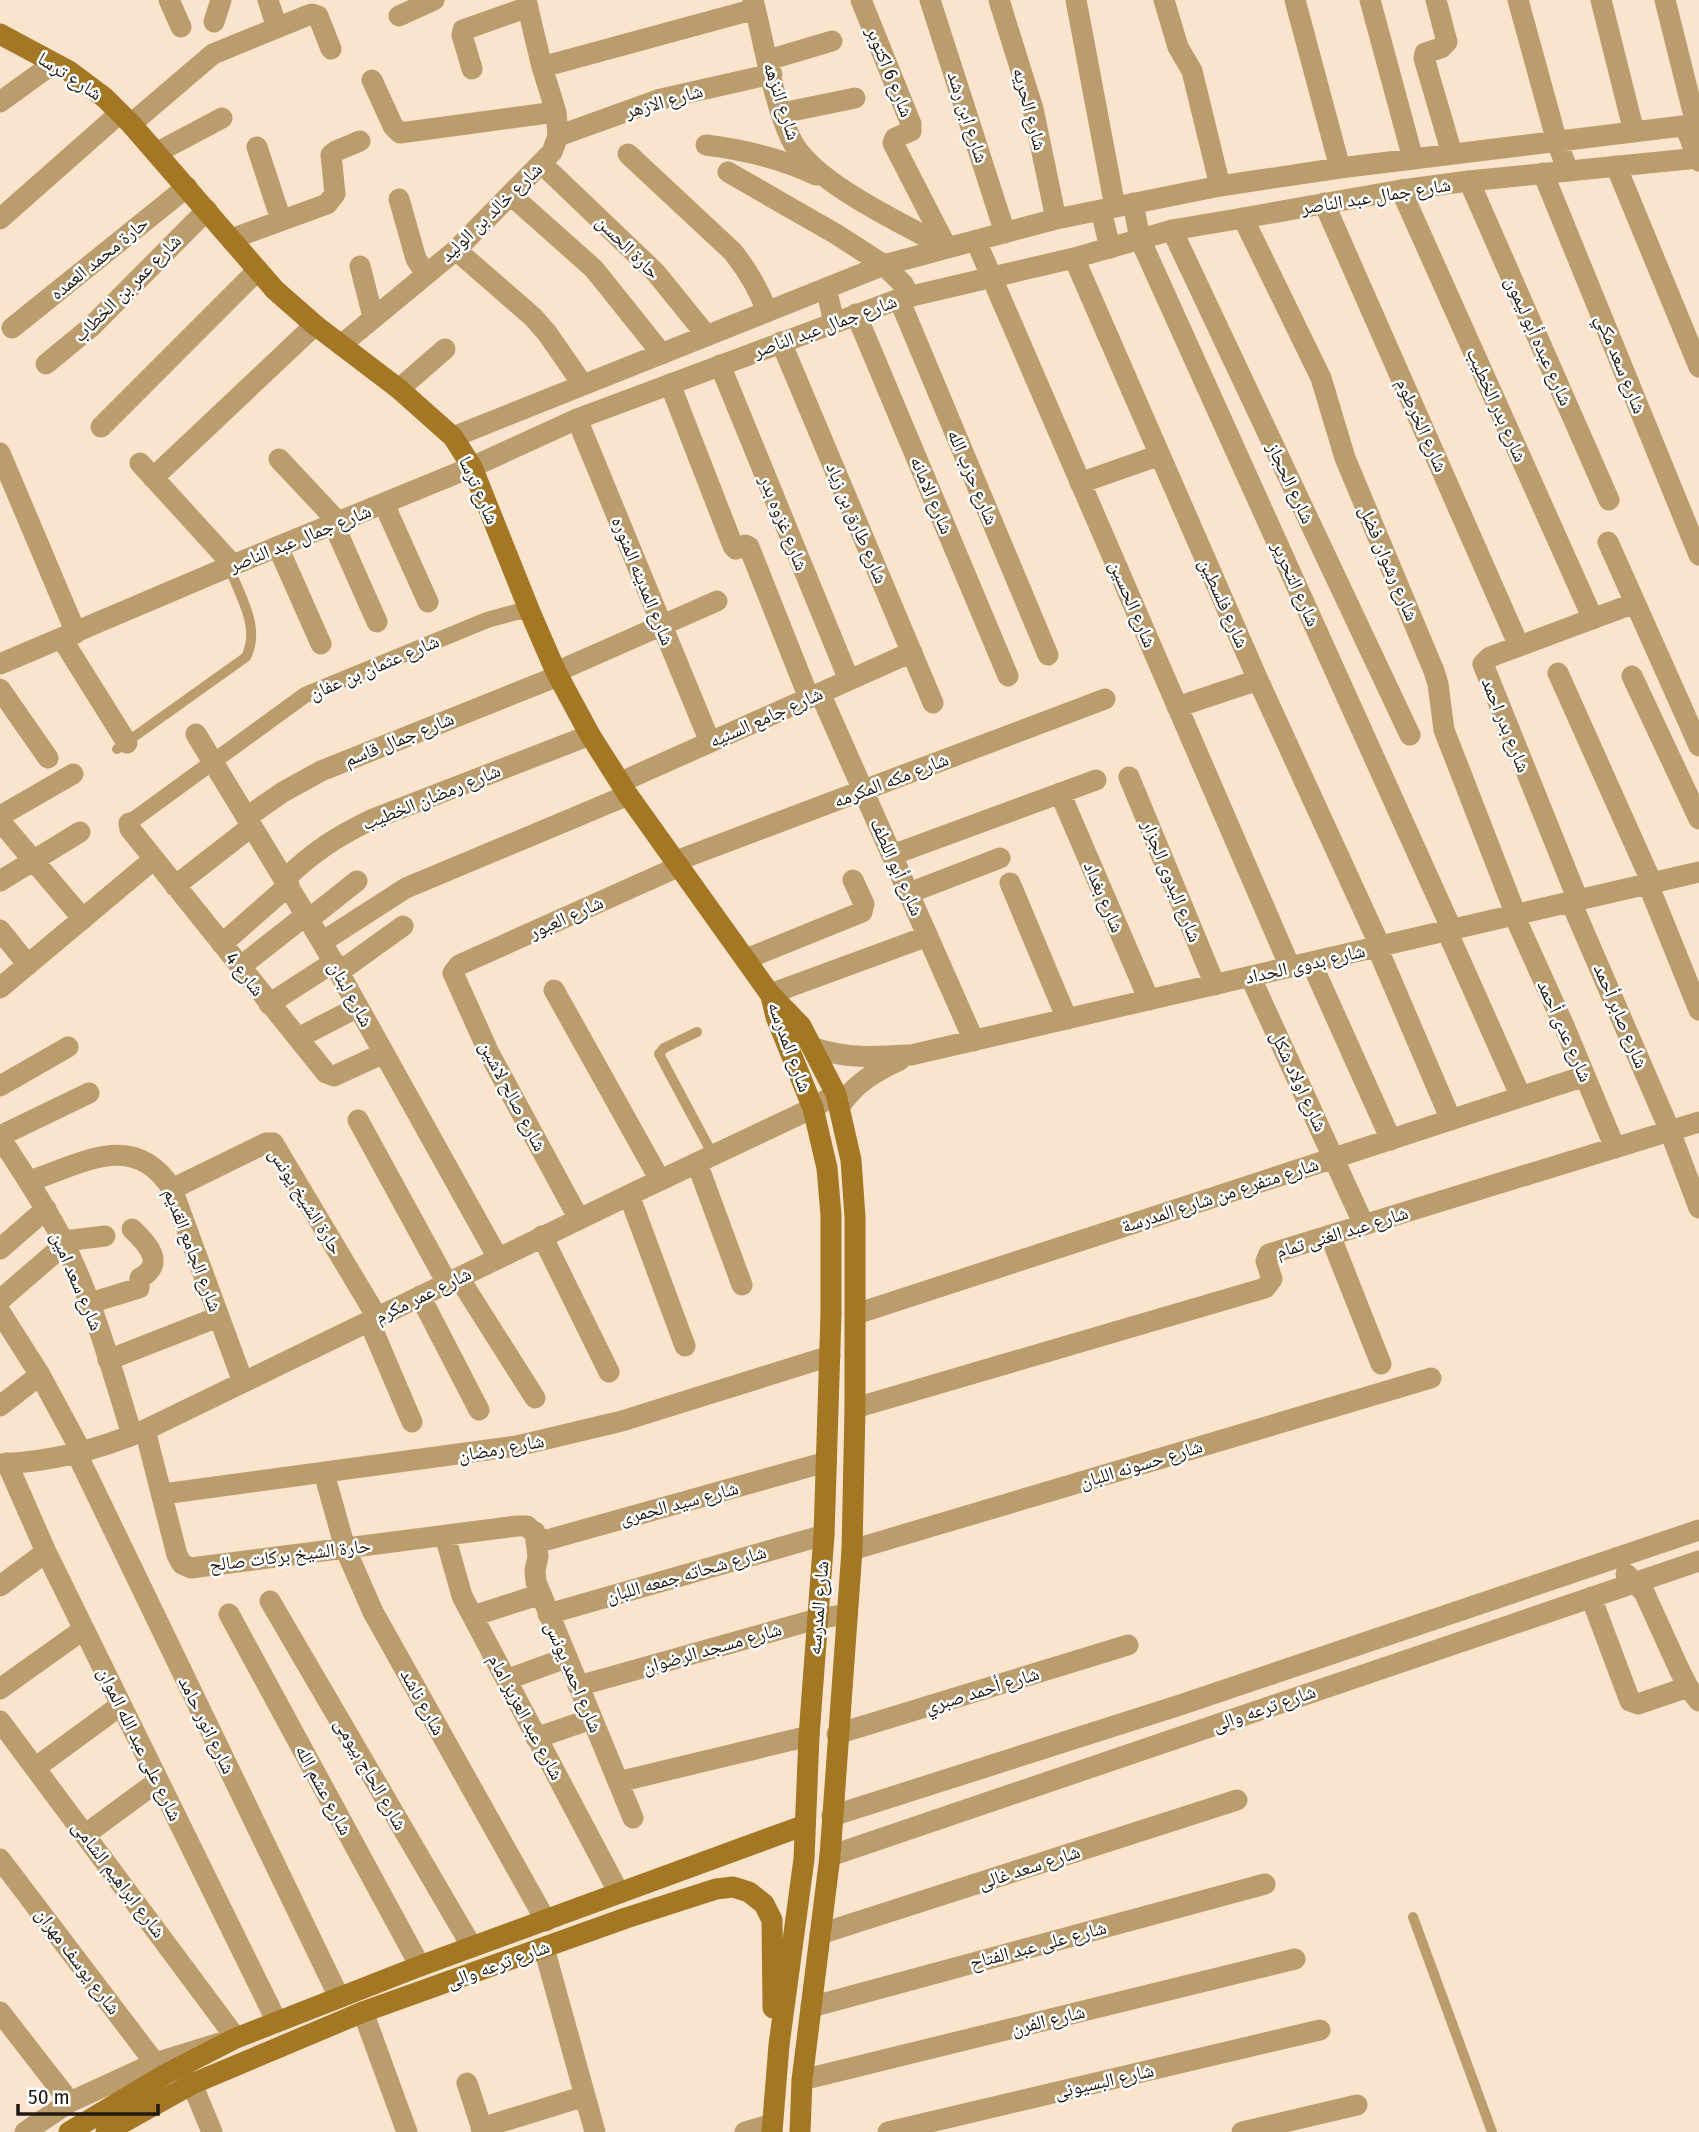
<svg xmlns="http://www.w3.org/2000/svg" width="1699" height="2132" font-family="'Fira Sans Condensed','Noto Naskh Arabic',sans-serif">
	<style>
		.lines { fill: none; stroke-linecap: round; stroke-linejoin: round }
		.service { stroke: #bb9d6d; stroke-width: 10 }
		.pedestrian { stroke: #bb9d6d; stroke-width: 16 }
		.minor { stroke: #bb9d6d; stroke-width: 21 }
		.tertiary { stroke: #bb9d6d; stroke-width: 21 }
		.secondary { stroke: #a37723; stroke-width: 21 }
		.labels { text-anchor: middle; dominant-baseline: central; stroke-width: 5; stroke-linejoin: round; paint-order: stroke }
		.street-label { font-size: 19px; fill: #221a13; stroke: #fff }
	</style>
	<rect width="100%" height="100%" fill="#fae4ce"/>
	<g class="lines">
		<path class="service" d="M117,749L246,657C261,628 240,596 229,567
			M697,1032L664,1048L659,1054L713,1155
			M1413,1917L1492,2132"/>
		<path class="pedestrian" d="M129,823L305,695L487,620L516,612H530"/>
		<path class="minor" d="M169,0L181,27
			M268,0L277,28
			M753,0C764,42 773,101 791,139C812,183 904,224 947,248
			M861,0L911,124V131L895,138L893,143L947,248
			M930,0L1005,233
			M999,0L1033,109L1056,219
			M1076,0L1115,207
			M1164,0L1178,47L1192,71L1220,186
			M1295,0L1340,168
			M1370,0L1413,159
			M1436,0L1447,42L1441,48L1425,53L1424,58L1452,154
			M1518,0L1557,142L1568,171
			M1601,0L1634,132
			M1665,0L1696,124
			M399,16L434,0
			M214,22L221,0
			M768,60L832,41
			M542,67L755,9
			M472,69L462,35L463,30L528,7
			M372,80L393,126L400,133L556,112
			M0,102L54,63
			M782,113L855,98
			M131,124L213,54L306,16L312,14L318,16L331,49
			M1685,126L1699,161
			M558,136L661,99L772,74
			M706,145C745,150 781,158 816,175
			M257,147L281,220
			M156,153L222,118
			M628,154L733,252C748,271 759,289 767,312
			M542,164L656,273L707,336
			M1616,166L1699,367
			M728,172L836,234L884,265L903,284L909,296
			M1543,173L1699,555
			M1469,181L1609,500
			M1401,190L1593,619
			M511,195L594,269L662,354
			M399,199L416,259L426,274
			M1133,203L1140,239L1452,930
			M1324,203L1519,646
			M1101,210L1110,248
			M1243,218L1321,378L1345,458L1434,671L1438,684L1444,730L1516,915
			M0,219L120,113
			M1172,230L1410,735
			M231,239L327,204L335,194L331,155L336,151L360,141
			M976,241L1290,967
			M456,250L533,317L547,333L583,385
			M1074,258L1258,680L1380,946
			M360,266L373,317
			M826,288L834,322
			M899,299L1048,655
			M856,314L1008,676
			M12,328L187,187
			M781,342L933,703
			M341,345L456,250L552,152L558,136L556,112L542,67L526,0
			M46,364L91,327L207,210
			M720,365L849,680
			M670,384L733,546L736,549L745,545L749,547L809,698
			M399,389L445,349
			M577,419L710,742
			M101,427L258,270
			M453,437L884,265L1056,219L1220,186L1340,168L1699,124
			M0,453L76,633
			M279,459L339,523
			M140,463L233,565
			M153,478L315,325
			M1080,483L1160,455
			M384,504L428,602
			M334,525L377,622
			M1608,542L1699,746
			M278,547L321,644
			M62,639L127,743
			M556,672L717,601
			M1558,673L1652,883
			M1632,676L1699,819
			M0,689L48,758
			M820,693L974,1041
			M1177,707L1258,680
			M196,734L322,942L498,1258
			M1129,777L1215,985
			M621,782L912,652
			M1060,793L1149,1000
			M0,816L73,774
			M247,817L283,792L321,771L558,676
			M0,821L83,919
			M129,823L130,829L326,1073L334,1076L384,1053
			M892,855L1096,780
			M676,861L1105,699
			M285,879C313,852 337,836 373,819L590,735
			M0,881L80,832
			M1010,883L1067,1019
			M1648,884L1699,1010
			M175,886L252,826
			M909,893L1000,858
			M1578,900L1483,664L1490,657L1635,603
			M1571,902L1670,1131L1699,1208
			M1514,915L1565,1028L1615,1148
			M309,919L357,881
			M0,930L28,965
			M1447,931L1521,1097
			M322,942L406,888L628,795
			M222,944L289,885
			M1377,947L1451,1120
			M746,959L862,912L864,904L853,880
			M1311,962L1391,1140
			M240,967L306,915
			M339,972L403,926
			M1250,976L1364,1225
			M0,988L154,859
			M554,990L660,1180
			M770,994L928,936
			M269,1004L334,962
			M298,1038L358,1007
			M814,1048C847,1059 877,1057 911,1055L1699,872
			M0,1086L68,1047
			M840,1106C856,1083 874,1072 900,1060
			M358,1120L447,1283
			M0,1136L89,1093
			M0,1137C22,1172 46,1206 64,1243C94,1304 112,1370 132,1435
			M697,1163L742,1285
			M29,1181C82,1164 134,1129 172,1189L243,1382
			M172,1189L266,1143H273L377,1317
			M629,1195L685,1346
			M579,1219L489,1053L453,973L459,965L680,866
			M1330,1235L1381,1364
			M542,1236L609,1372
			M64,1241L105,1236
			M0,1249L46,1209
			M459,1278L535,1398
			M420,1296L479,1410
			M0,1300L65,1244
			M90,1303L139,1288L140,1278C166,1264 148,1244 132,1229
			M0,1312L40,1375L81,1451
			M856,1314L1585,1076
			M369,1321L412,1422
			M108,1360L218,1317
			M0,1406L40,1375
			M855,1408L1265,1288L1272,1279L1266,1261L1269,1254L1699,1122
			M145,1430L177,1555L182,1564L191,1568L517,1526H527L539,1538L547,1540L826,1462
			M76,1452L339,1997
			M7,1463L46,1552L277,2022
			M0,1464C49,1462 100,1449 145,1430L629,1195L813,1108L836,1094
			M324,1473L345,1548L373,1612L546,1921
			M163,1494L517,1446L622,1421L830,1356
			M535,1532L538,1557L535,1570L536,1582L633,1818
			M445,1536L462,1596L619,1893
			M852,1550L1431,1378
			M1626,1574L1644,1592L1679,1669L1688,1687L1699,1701
			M0,1586L46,1552
			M1591,1597L1630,1701L1638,1704L1688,1687
			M270,1601L472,1947
			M229,1614L420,1966
			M548,1614L824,1535
			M473,1616L541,1594
			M506,1680L566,1658
			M578,1686L817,1619L847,1614
			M0,1689L84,1629
			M0,1721L236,2038L155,2063L70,2102L25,2132
			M837,1734L1128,1645
			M536,1738L591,1719
			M35,1768L121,1705
			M618,1782L809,1736
			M832,1816L1180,1705L1699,1530
			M86,1834L158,1781
			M830,1856L1699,1561
			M0,1859L155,2063
			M820,1934L1237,1800
			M544,1948L595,2132
			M811,2007L1265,1884
			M0,2012L70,2102
			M363,2012L407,2132
			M802,2080L1295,1959
			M467,2083L483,2132
			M192,2084L212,2132
			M481,2128L585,2096
			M745,2132L772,2124
			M888,2132L1320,2030
			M1242,2132L1357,2105"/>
		<path class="tertiary" d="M0,664L233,565L472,467L577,419L899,299L1074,258L1172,230L1243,218L1401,190L1469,181L1699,158"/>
		<path class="secondary" d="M0,34L69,71L105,98L131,124L275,290L315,325L399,389L453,437L472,467L530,612L556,672L590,735L628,795L770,994L801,1026L836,1094L851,1160L855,1217V1408L852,1550L830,1856L802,2080L800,2132
			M771,996L776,1017L813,1108L827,1168L831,1215V1314L824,1535L809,1736L804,1859L779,2045L772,2132
			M69,2132L166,2074L236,2038L420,1966L805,1825
			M106,2132L192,2084L363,2012L626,1918L716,1889L733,1887L749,1892L764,1904L772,1920L773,2008"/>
	</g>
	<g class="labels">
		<g class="street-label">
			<text transform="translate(890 72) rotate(68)">شارع 6 اكتوبر</text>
			<text transform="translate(70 76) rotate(33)">شارع ترسا</text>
			<text transform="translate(664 101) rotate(-16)">شارع الازهر</text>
			<text transform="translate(782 101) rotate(72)">شارع النزهه</text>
			<text transform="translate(1030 109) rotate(75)">شارع الحريه</text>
			<text transform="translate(968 117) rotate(72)">شارع ابن رشد</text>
			<text transform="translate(1376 196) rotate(-9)">شارع جمال عبد الناصر</text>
			<text transform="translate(491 212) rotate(-44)">شارع خالد بن الوليد</text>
			<text transform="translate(628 247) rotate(45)">حارة الحسن</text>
			<text transform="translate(99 258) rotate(-39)">حارة محمد العمده</text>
			<text transform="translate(127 288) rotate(-45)">شارع عمر بن الخطاب</text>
			<text transform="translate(825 326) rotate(-20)">شارع جمال عبد الناصر</text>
			<text transform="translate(1539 341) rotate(66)">شارع عبده أبو ليمون</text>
			<text transform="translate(1621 364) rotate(68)">شارع سعد مكي</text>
			<text transform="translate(1497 405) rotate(66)">شارع بدر الخطيب</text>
			<text transform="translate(1422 425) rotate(66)">شارع الخرطوم</text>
			<text transform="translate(973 477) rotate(67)">شارع حزب الله</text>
			<text transform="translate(1291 483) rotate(65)">شارع الحجاز</text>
			<text transform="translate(479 490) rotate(66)">شارع ترسا</text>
			<text transform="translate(932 495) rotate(67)">شارع الامانه</text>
			<text transform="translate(784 523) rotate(68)">شارع غزوه بدر</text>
			<text transform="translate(857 523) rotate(67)">شارع طارق بن زياد</text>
			<text transform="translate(300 538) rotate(-22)">شارع جمال عبد الناصر</text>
			<text transform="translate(1389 563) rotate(67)">شارع رشوان فضل</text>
			<text transform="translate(643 581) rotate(68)">شارع المدينه المنوره</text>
			<text transform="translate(1296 584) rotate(66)">شارع التحرير</text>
			<text transform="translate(1224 603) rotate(66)">شارع فلسطين</text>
			<text transform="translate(1133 604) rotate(67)">شارع الحسين</text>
			<text transform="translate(374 667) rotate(-23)">شارع عثمان بن عفان</text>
			<text transform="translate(766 717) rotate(-24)">شارع جامع السنيه</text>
			<text transform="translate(1506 725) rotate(68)">شارع بدر احمد</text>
			<text transform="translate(399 739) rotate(-22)">شارع جمال قاسم</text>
			<text transform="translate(891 780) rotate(-21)">شارع مكه المكرمه</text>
			<text transform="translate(431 797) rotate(-22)">شارع رمضان الخطيب</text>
			<text transform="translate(897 867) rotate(66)">شارع أبو اللطف</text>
			<text transform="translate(1172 881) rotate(68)">شارع البدوى الجزار</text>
			<text transform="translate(1104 897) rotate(67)">شارع بغداد</text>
			<text transform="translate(566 917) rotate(-24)">شارع العبور</text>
			<text transform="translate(1305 964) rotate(-13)">شارع بدوى الحداد</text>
			<text transform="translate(245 974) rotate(52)">شارع 4</text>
			<text transform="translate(351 994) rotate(61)">شارع لبنان</text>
			<text transform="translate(1621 1016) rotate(67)">شارع صابر أحمد</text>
			<text transform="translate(1565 1031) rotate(66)">شارع عدى أحمد</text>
			<text transform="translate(790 1047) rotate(70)">شارع المدرسه</text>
			<text transform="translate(1299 1081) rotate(65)">شارع اولاد شكل</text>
			<text transform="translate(513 1096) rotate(62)">شارع صالح لاشين</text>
			<text transform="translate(1220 1195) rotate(-18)">شارع متفرع من شارع المدرسة</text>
			<text transform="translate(306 1201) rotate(58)">حارة الشيخ يونس</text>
			<text transform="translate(1342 1232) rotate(-17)">شارع عبد الغنى تمام</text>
			<text transform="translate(193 1250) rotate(69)">شارع الجامع القديم</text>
			<text transform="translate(77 1281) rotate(67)">شارع سعد امين</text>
			<text transform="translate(423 1295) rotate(-26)">شارع عمر مكرم</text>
			<text transform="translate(501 1448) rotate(-10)">شارع رمضان</text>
			<text transform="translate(1141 1464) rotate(-17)">شارع حسونه اللبان</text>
			<text transform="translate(679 1503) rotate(-15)">شارع سيد الحمرى</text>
			<text transform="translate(290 1555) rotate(-7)">حارة الشيخ بركات صالح</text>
			<text transform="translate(686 1574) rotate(-16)">شارع شحاته جمعه اللبان</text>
			<text transform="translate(818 1608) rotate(-85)">شارع المدرسه</text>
			<text transform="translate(712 1648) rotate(-16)">شارع مسجد الرضوان</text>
			<text transform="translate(574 1677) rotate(67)">شارع احمد يونس</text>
			<text transform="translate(982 1690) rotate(-17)">شارع أحمد صبري</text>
			<text transform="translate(423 1702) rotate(61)">شارع ناشد</text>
			<text transform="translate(1264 1708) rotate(-19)">شارع ترعه والى</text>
			<text transform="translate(526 1717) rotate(62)">شارع عبد العزيز امام</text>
			<text transform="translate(207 1725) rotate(64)">شارع انور حامد</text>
			<text transform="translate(140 1744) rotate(64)">شارع على عبد الله الموان</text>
			<text transform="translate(371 1774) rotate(60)">شارع الحاج بيومى</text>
			<text transform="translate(324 1790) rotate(62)">شارع عشم الله</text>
			<text transform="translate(1029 1867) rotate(-18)">شارع سعد غالى</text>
			<text transform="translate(119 1879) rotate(53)">شارع ابراهيم الشامى</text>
			<text transform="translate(1038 1945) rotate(-15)">شارع على عبد الفتاح</text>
			<text transform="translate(78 1961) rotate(53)">شارع يوسف مهران</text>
			<text transform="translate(498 1964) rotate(-20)">شارع ترعه والى</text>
			<text transform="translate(1048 2020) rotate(-14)">شارع الفرن</text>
			<text transform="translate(1104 2081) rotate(-13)">شارع البسيونى</text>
		</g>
	</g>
	<path d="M18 2104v10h140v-10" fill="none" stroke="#221a13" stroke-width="3.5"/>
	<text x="28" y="2104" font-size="21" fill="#221a13" stroke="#ffffff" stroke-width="5" paint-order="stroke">50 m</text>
</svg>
